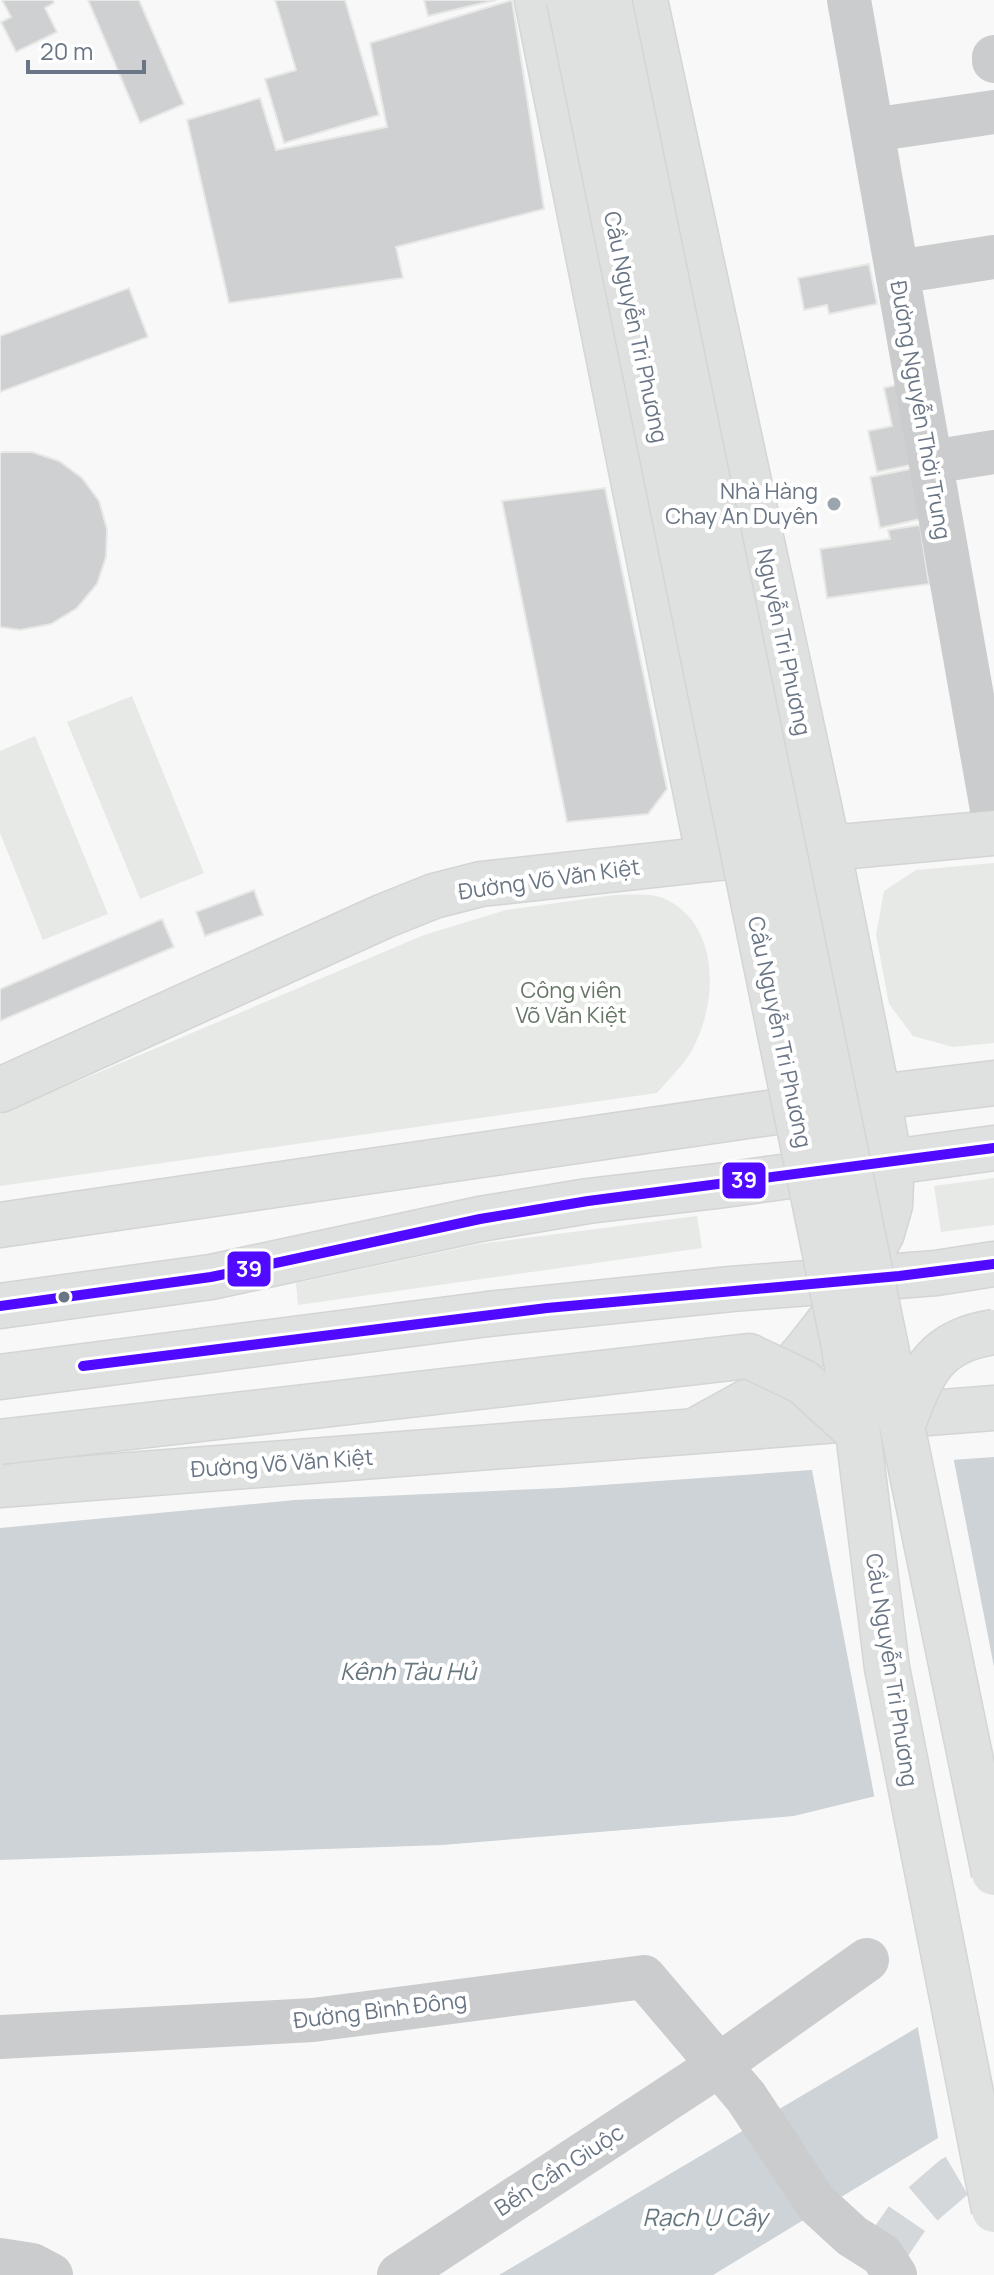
<svg xmlns="http://www.w3.org/2000/svg" width="994" height="2275" font-family="Manrope,sans-serif">
	<style>
		.green { fill: #e6e9e5 }
		.water { fill: #cdd3d6 }
		.pier { fill: #f8f8f8 }
		.building { fill: #cfd0d2; stroke: #e8e8e7; stroke-width: 2 }
		.lines { fill: none; stroke-linecap: round; stroke-linejoin: round }
		.minor-tunnel { stroke: #d4d8db; stroke-width: 44; stroke-dasharray: 44 22; stroke-linecap: butt }
		.major-casing { stroke: #d4d5d5; stroke-width: 47 }
		.highway-casing { stroke: #d4d4d5; stroke-width: 47 }
		.minor { stroke: #cbcccd; stroke-width: 44 }
		.major { stroke: #dfe0e0; stroke-width: 44 }
		.highway { stroke: #dfe0e0; stroke-width: 44 }
		.major-bridge-casing { stroke: #d4d5d5; stroke-width: 47; stroke-linecap: butt }
		.major-bridge { stroke: #dfe0e0; stroke-width: 44 }
		.bus-1-casing { stroke: #fff; stroke-width: 16 }
		.bus-1 { stroke: #4f0aff; stroke-width: 10 }
		.poi-dot { fill: #9ca4ad; stroke: #fff; stroke-width: 3 }
		.bus-dot { fill: #6a7685; stroke: #fff; stroke-width: 3 }
		.labels { text-anchor: middle; dominant-baseline: central; stroke-width: 8; stroke-linejoin: round; paint-order: stroke }
		.street-label { font-size: 22px; fill: #6a7685; stroke: #fff }
		.poi-label { font-size: 22px; fill: #6a7685; stroke: #fff; text-anchor: end }
		.park-label { font-size: 22px; fill: #667765; stroke: #fff }
		.water-label { font-size: 24px; font-style: italic; fill: #67777f; stroke: #fff }
		.line-badge { stroke: #fff; stroke-width: 3 }
		.badge-label { font-size: 22px; text-anchor: middle; font-weight: bold; fill: #fff }
	</style>
	<rect width="100%" height="100%" fill="#f8f8f8"/>
	<path class="green" d="M132,696L204,873L140,899L67,722Z
		M35,736L108,914L43,940L0,833V751Z
		M994,863V1043L953,1047L913,1036L889,1004L876,935L884,891L916,870Z
		M614,895C629,895 650,893 663,898C723,924 718,1009 689,1055C680,1069 667,1081 657,1093L0,1186V1114L424,935L506,910Z
		M994,1178V1225L941,1232L934,1186Z
		M697,1216L702,1248L298,1305L296,1283L479,1244Z"/>
	<path class="water" d="M994,1457V1767L794,1816L442,1845L0,1860V1528L295,1500L560,1488Z
		M994,1982V2104L713,2275H499Z"/>
	<path class="pier" d="M953,1456L994,1667V1771L875,1800L811,1465Z
		M994,1978V2109L939,2142L917,2023Z"/>
	<path class="building" d="M2,0H53L54,3L45,8L57,32L16,52L1,22L11,17Z
		M88,0H139L184,104L140,123Z
		M275,0H345L379,115L284,143L265,79L296,70Z
		M424,0H496L428,16Z
		M512,0L544,209L396,247L403,278L229,303L187,120L260,98L276,150L387,127L370,43Z
		M869,264L877,304L829,314L827,305L804,310L798,278Z
		M129,288L148,337L0,392V336Z
		M899,384L916,464L877,472L868,431L892,426L884,388Z
		M3,452H32L59,461L82,478L99,501L107,529L106,557L97,584L77,608L51,624L20,630L0,627V453Z
		M915,468L925,518L880,528L870,477Z
		M605,488L667,789L648,814L567,822L502,501Z
		M920,525L929,584L827,598L820,549L890,539L888,530Z
		M254,890L263,915L205,936L196,912Z
		M162,919L174,947L0,1021V989Z"/>
	<g class="lines">
		<path class="minor-tunnel" d="M882,2255L908,2217L953,2178L994,2154"/>
		<defs>
			<path id="major" d="M537,0L709,859
				M645,0L828,848L878,1097L890,1163L891,1183L890,1205L882,1233L856,1280L834,1315L805,1352L776,1386L694,1431"/>
			<path id="highway" d="M0,1090L384,916L434,896L481,884L709,859L994,833
				M0,1225L878,1097L994,1083
				M0,1306L211,1277L480,1219L588,1201L717,1186L994,1148
				M0,1377L488,1314L731,1289L936,1273L994,1264
				M0,1485L994,1408"/>
		</defs>
		<use href="#major" class="major-casing"/>
		<use href="#highway" class="highway-casing"/>
		<path class="minor" d="M849,0L994,821
			M994,57V61
			M872,130L994,112
			M897,272L994,257
			M931,462L994,452
			M0,2037L313,2020L644,1977L746,2097L816,2203L852,2236L882,2255L895,2275
			M0,2260L32,2265L51,2275
			M399,2275L719,2065L867,1960"/>
		<use href="#major" class="major"/>
		<use href="#highway" class="highway"/>
		<defs>
			<path id="major-bridge" d="M569,0L843,1342L858,1432L887,1668L994,2210
				M609,0L994,1873
				M903,1424C923,1372 933,1341 994,1332
				M0,1442L749,1356L803,1382L858,1432"/>
		</defs>
		<use href="#major-bridge" class="major-bridge-casing"/>
		<use href="#major-bridge" class="major-bridge"/>
		<defs>
			<path id="bus-1" d="M0,1306L211,1277L480,1219L588,1201L994,1148
				M83,1366L547,1308L899,1276L994,1264"/>
		</defs>
		<use href="#bus-1" class="bus-1-casing"/>
		<use href="#bus-1" class="bus-1"/>
	</g>
	<circle class="poi-dot" cx="834" cy="504" r="8"/>
	<circle class="bus-dot" cx="64" cy="1297" r="7"/>
	<g class="labels">
		<g class="street-label">
			<text transform="translate(636 327) rotate(78)">Cầu Nguyễn Tri Phương</text>
			<text transform="translate(921 410) rotate(80)">Đường Nguyễn Thời Trung</text>
			<text transform="translate(784 642) rotate(78)">Nguyễn Tri Phương</text>
			<text transform="translate(549 879) rotate(-8)">Đường Võ Văn Kiệt</text>
			<text transform="translate(780 1032) rotate(78)">Cầu Nguyễn Tri Phương</text>
			<text transform="translate(282 1463) rotate(-4)">Đường Võ Văn Kiệt</text>
			<text transform="translate(892 1670) rotate(81)">Cầu Nguyễn Tri Phương</text>
			<text transform="translate(380 2010) rotate(-7)">Đường Bình Đông</text>
			<text transform="translate(559 2170) rotate(-33)">Bến Cần Giuộc</text>
		</g>
		<g class="poi-label">
			<text x="818" y="491">Nhà Hàng<tspan x="818" dy="25">Chay An Duyên</tspan></text>
		</g>
		<g class="park-label">
			<text x="571" y="990">Công viên<tspan x="571" dy="25">Võ Văn Kiệt</tspan></text>
		</g>
		<g class="water-label">
			<text x="408" y="1670">Kênh Tàu Hủ</text>
			<text x="705" y="2216">Rạch Ụ Cây</text>
		</g>
	</g>
	<g class="line-badge">
		<rect x="721" y="1161" width="46" height="39" rx="8" fill="#4f0aff"/>
		<rect x="226" y="1250" width="46" height="38" rx="8" fill="#4f0aff"/>
	</g>
	<g class="badge-label">
		<text x="744" y="1188">39</text>
		<text x="249" y="1277">39</text>
	</g>
	<path d="M28 60v12h116v-12" fill="none" stroke="#6a7685" stroke-width="4"/>
	<text x="40" y="60" font-size="24" fill="#6a7685" stroke="#ffffff" stroke-width="6" paint-order="stroke">20 m</text>
</svg>
